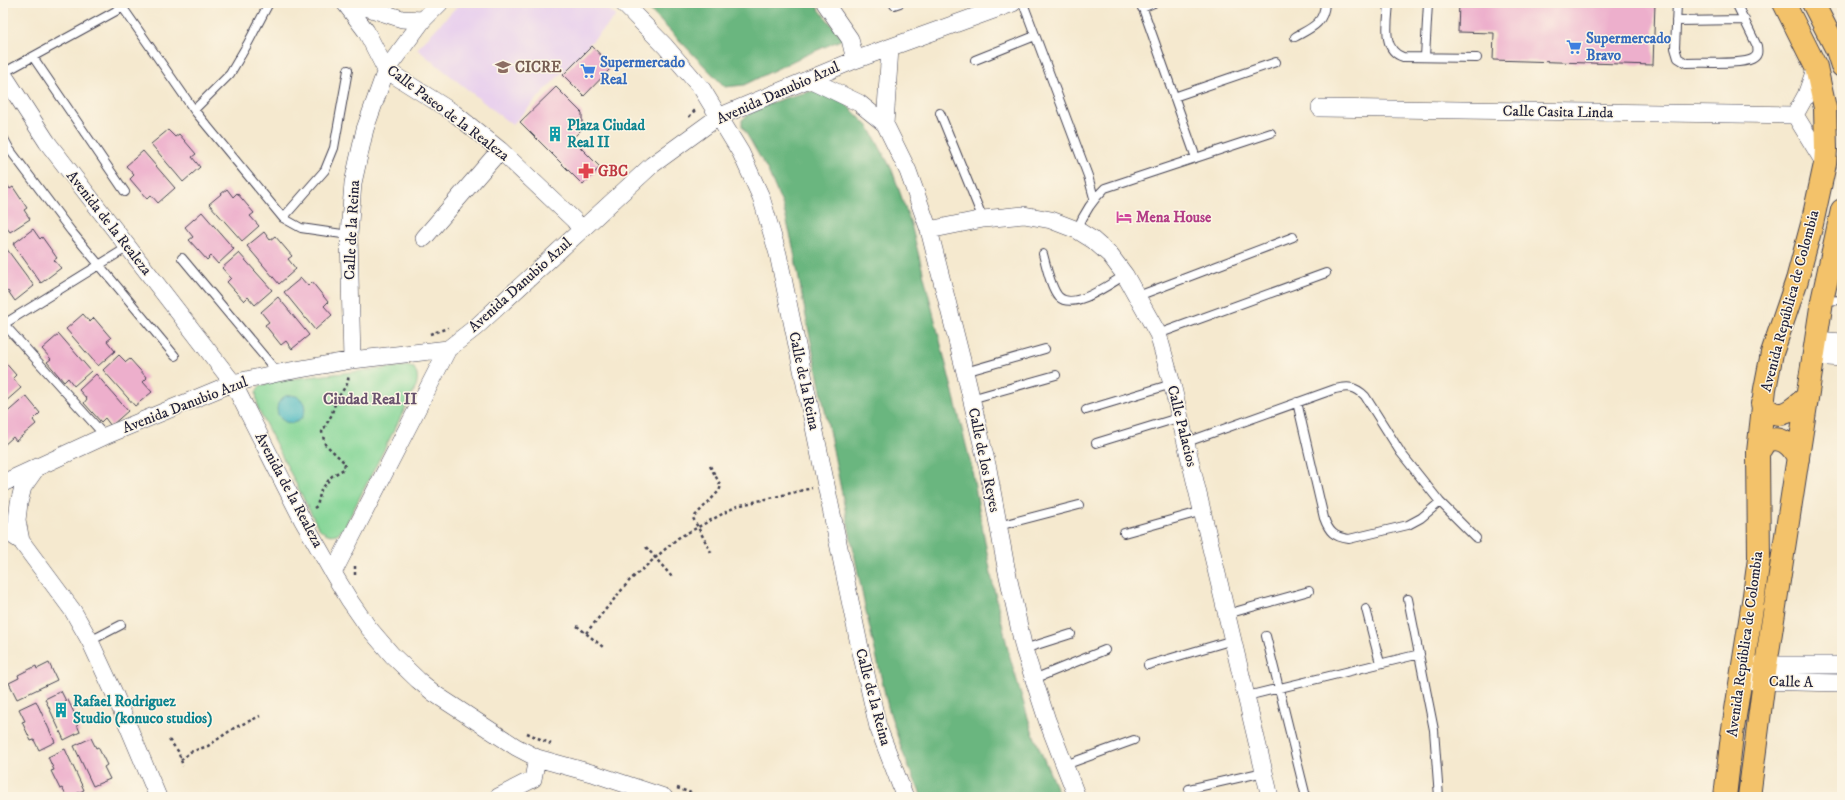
<svg xmlns="http://www.w3.org/2000/svg" width="1845" height="800" font-family="'IM FELL DW Pica',serif">
	<style>
		.built { fill: #e9d1ed }
		.green { fill: #83d596; stroke: #527c68 }
		.forest { fill: #6ab67f; stroke: #466c5d }
		.water { fill: #48b8c0; stroke: #356d7e }
		.building { fill: #edafcc }
		.lines { fill: none; stroke-linecap: round; stroke-linejoin: round }
		.lane-casing { stroke: #424051; stroke-width: 10 }
		.street-casing { stroke: #424051; stroke-width: 18 }
		.primary-casing { stroke: #424051; stroke-width: 24 }
		.path { stroke: #424051; stroke-width: 2.5; stroke-dasharray: 3 3; stroke-linecap: butt }
		.lane { stroke: #fff; stroke-width: 8 }
		.street { stroke: #fff; stroke-width: 17 }
		.primary { stroke: #f3c26a; stroke-width: 22 }
		.labels { text-anchor: middle; dominant-baseline: central; stroke-width: 3; stroke-linejoin: round; paint-order: stroke }
		.shop-label { font-size: 15px; font-weight: bold; fill: #366cbe; stroke: #fcf5e5; text-anchor: start }
		.education-label { font-size: 15px; font-weight: bold; fill: #785e54; stroke: #fcf5e5; text-anchor: start }
		.street-label { font-size: 15px; fill: #22223b; stroke: #fcf5e5 }
		.culture-label { font-size: 15px; font-weight: bold; fill: #0d838f; stroke: #fcf5e5; text-anchor: start }
		.health-label { font-size: 15px; font-weight: bold; fill: #be3a42; stroke: #fcf5e5; text-anchor: start }
		.hotel-label { font-size: 15px; font-weight: bold; fill: #b23c85; stroke: #fcf5e5; text-anchor: start }
		.neighbourhood-label { font-size: 16px; font-weight: bold; fill: #69536e; stroke: #fcf5e5 }
	</style>
	<rect width="100%" height="100%" fill="#fcf5e5"/>
	<filter id="ink" filterUnits="userSpaceOnUse"><feTurbulence type="fractalNoise" baseFrequency=".025" numOctaves="2"/><feDisplacementMap in="SourceGraphic" scale="8" xChannelSelector="R" yChannelSelector="G"/><feConvolveMatrix kernelMatrix="1 2 1 2 8 2 1 2 1" color-interpolation-filters="sRGB"/></filter>
	<filter id="wash" filterUnits="userSpaceOnUse"><feTurbulence type="fractalNoise" baseFrequency=".012" numOctaves="4" result="noise"/><feDisplacementMap in="SourceGraphic" scale="16" xChannelSelector="R" yChannelSelector="G"/><feGaussianBlur stdDeviation="0.9" result="paint"/><feColorMatrix in="noise" values="0 0 0 0 0 0 0 0 0 0 0 0 0 0 0 0 0 1.4 0 .05"/><feComposite in="paint" operator="in"/></filter>
	<g filter="url(#wash)">
		<rect width="100%" height="100%" fill="#f5e9cf"/>
		<path class="built" d="M460,3H603L616,16L512,125L417,49Z"/>
		<path class="green" d="M407,366L414,368C418,375 418,379 416,387L345,526C337,538 327,537 318,527L258,409L256,392L259,387L272,381Z"/>
		<path class="forest" d="M643,3H814L843,39L799,58L744,85L725,87Z
			M813,91L827,93L843,101L869,127L892,170L911,224L971,465L992,580L1009,654L1032,731L1060,797H922L903,753L888,707L865,607L807,322L792,242L783,206L768,171L742,126V120C757,105 793,95 813,91Z"/>
		<path class="water" d="M277 409a14 14 0 1 1 28 0a14 14 0 1 1-28 0Z"/>
		<g id="blocks">
			<path class="building" d="M1459,3H1655L1653,65L1493,60L1494,33L1458,32Z
				M592,46L612,67L584,96L563,75Z
				M556,87L582,113V129L572,139L600,167L583,185L520,122Z
				M168,130L175,137L179,134L196,154L192,157L200,167L183,182L151,144Z
				M143,151L175,188L158,203L151,195L147,199L130,179L134,175L126,166Z
				M3,178L10,189L13,187L27,208L24,210L30,219L10,232L3,223Z
				M227,189L233,197L237,193L254,213L250,216L259,226L242,241L209,204Z
				M202,212L234,249L218,264L211,256L207,260L189,240L193,237L185,227Z
				M33,229L40,239L42,237L57,258L54,260L61,268L41,283L13,244Z
				M264,232L270,240L275,236L292,256L288,259L296,269L279,284L247,246Z
				M6,248L34,286L15,301L8,291L5,293L3,290V250Z
				M239,253L272,290L255,305L248,297L244,301L227,282L231,278L222,268Z
				M301,278L308,286L312,282L328,302L324,306L332,315L315,330L284,292Z
				M278,297L309,335L292,349L286,341L281,345L265,325L269,322L261,312Z
				M83,314L90,322L94,318L111,338L107,341L115,351L98,366L66,329Z
				M59,334L91,371L74,386L68,378L64,382L47,362L51,359L42,349Z
				M119,355L126,362L130,359L147,378L143,382L152,392L135,406L103,370Z
				M3,360L16,375L13,378L21,388L4,403Z
				M96,374L128,411L111,426L105,418L101,422L84,403L87,399L79,390Z
				M26,396L40,413L33,420L36,424L16,441L13,437L3,446V416Z
				M49,663L57,680L17,699L9,683L19,678L18,675L36,666L37,669Z
				M61,691L66,701L68,700L77,719L75,720L80,732L64,740L45,699Z
				M36,701L55,742L39,750L34,740L31,741L22,722L25,721L19,709Z
				M91,738L96,748L98,747L107,765L104,767L110,779L93,786L74,746Z
				M65,749L84,790L70,797H67L62,788L60,789L51,771L54,770L48,757Z"/>
		</g>
	</g>
	<g filter="url(#ink)">
		<use href="#blocks" fill-opacity="0" stroke="#424051" stroke-width="1"/>
		<g class="lines">
			<defs>
				<path id="lane" d="M1023,3L1088,176L1094,198
					M1141,3L1196,158
					M1389,3C1388,21 1381,50 1403,57L1477,58
					M1677,3L1675,48L1678,58L1686,63C1701,62 1740,65 1752,59C1758,56 1758,52 1757,46L1736,3
					M121,5L194,110L283,218L301,228L349,235
					M894,5L900,3
					M1142,8L1154,3
					M1676,21L1745,20
					M1295,37C1311,28 1324,24 1325,3
					M33,57L125,192
					M1425,57L1428,3
					M975,60L1035,36
					M3,73L116,11L122,3
					M1174,97L1276,62
					M194,110L230,74L247,45L269,3
					M940,113L983,219
					M3,137L10,150L71,231L175,356
					M283,218L325,170L334,148L348,70
					M1077,230C1084,213 1092,200 1105,188L1271,133
					M1043,254C1046,265 1051,289 1059,297C1074,311 1111,283 1125,275
					M182,258L278,373
					M1138,296L1293,237
					M1823,301L1842,300
					M3,323L105,436
					M4,324L128,247
					M1158,334L1326,273
					M965,372L1045,349
					M971,399L1056,375
					M1297,402L1324,518C1329,532 1334,537 1349,539L1408,525L1421,518L1440,502
					M1086,410L1172,384
					M1187,442L1335,389C1348,386 1355,386 1365,396L1401,453L1440,502L1476,538
					M1096,443L1181,417
					M998,526L1079,505
					M1124,533L1203,511
					M1408,599L1434,730L1439,797
					M1366,609L1380,663
					M1227,614L1309,591
					M1266,636L1306,797
					M90,641L121,625
					M1024,649L1071,634
					M1148,665L1233,640
					M1034,679L1105,650
					M1247,696L1420,654
					M1065,765L1134,740
					M1189,789L1264,772"/>
				<path id="street" d="M345,3L366,31L386,70L454,113L500,150L574,220L581,230
					M353,3L402,19L423,20
					M623,3L665,46L702,89L741,153L761,197L778,254L858,639L878,727L905,797
					M825,3L850,39L855,60
					M3,74L47,142L233,383L302,519L333,573L350,601L368,627L392,655L418,680L435,694L516,747L537,758L595,774L664,797
					M809,79L859,103L885,124L908,171L929,230L965,372L988,469L1006,567L1024,649L1047,720L1077,797
					M1320,108L1795,115
					M1795,115L1825,164
					M1795,115L1806,95L1816,67
					M885,124L890,48
					M929,230L983,219L1024,215L1051,220L1077,230L1093,240L1110,255L1125,275L1158,334L1172,384L1270,797
					M424,238L500,150
					M1816,340L1842,342
					M1814,356L1842,358
					M352,360L349,235L353,183L365,129L386,70L423,20L440,3
					M35,470L23,487L19,503L17,520L21,541L73,611L90,641L115,695L158,797
					M3,483L105,436L233,383L278,373L352,360L448,349
					M3,529L21,541
					M333,573L448,349L476,327L652,165L718,117L855,60L1013,3
					M1754,665H1842
					M1753,681L1842,683
					M498,797L533,779L537,758"/>
				<path id="primary" d="M1813,3L1837,50L1842,66
					M1762,404C1780,424 1791,410 1807,397
					M1758,452C1761,449 1763,444 1766,442C1780,433 1794,447 1798,459
					M1725,797L1732,735L1754,595L1759,558L1758,452L1765,389L1772,353L1797,280L1812,224L1825,164L1826,149L1825,108L1816,67L1784,3
					M1749,797L1766,665L1822,301L1842,210"/>
			</defs>
			<use href="#lane" class="lane-casing"/>
			<use href="#street" class="street-casing"/>
			<use href="#primary" class="primary-casing"/>
			<path class="path" d="M689,117L696,109
				M430,334L448,328
				M710,466L721,486L719,491L693,518L712,554
				M314,508L317,506L321,490L332,476L344,469L345,463L325,444L322,432L331,416L336,401L347,384L349,375
				M646,547L672,577
				M355,566V577
				M577,626L603,647
				M586,633L630,580L678,538L737,506L812,488
				M527,733L551,744
				M169,740L178,751L183,766
				M181,760L190,752L208,746L234,728L260,716
				M677,788L703,797"/>
			<use href="#lane" class="lane"/>
			<use href="#street" class="street"/>
			<use href="#primary" class="primary"/>
		</g>
	</g>
	<defs>
		<symbol id="supermarket-bare" viewBox="-9 -9 18 18"><path d="M-6-5.5h2.5l.6 2H6L4.5 2H-2.5L-4.4-4H-6ZM-1.5 3.2a1.3 1.3 0 1 0 .1 0ZM3 3.2a1.3 1.3 0 1 0 .1 0Z" fill="#3f7fe0" stroke="#fcf5e5" stroke-width="2.5" paint-order="stroke"/></symbol>
		<symbol id="school-bare" viewBox="-9 -9 18 18"><path d="M0-5L7-2L0 1L-7-2ZM-4 1L0 2.5L4 1V4Q0 6-4 4Z" fill="#8d6e63" stroke="#fcf5e5" stroke-width="2.5" paint-order="stroke"/></symbol>
		<symbol id="building-bare" viewBox="-9 -9 18 18"><path d="M-4-6H4V6H1V3H-1V6H-4ZM-2.5-4.3h1.7v1.8h-1.7ZM.8-4.3h1.7v1.8H.8ZM-2.5-1h1.7V.8h-1.7ZM.8-1h1.7V.8H.8Z" fill="#0f9aa8" stroke="#fcf5e5" stroke-width="2.5" paint-order="stroke"/></symbol>
		<symbol id="pharmacy-bare" viewBox="-9 -9 18 18"><path d="M-2-6h4v4h4v4h-4v4h-4v-4h-4v-4h4Z" fill="#e0444e" stroke="#fcf5e5" stroke-width="2.5" paint-order="stroke"/></symbol>
		<symbol id="hotel-bare" viewBox="-9 -9 18 18"><path d="M-6-4.5h1.5V1H6V5H4.5V3h-9V5H-6ZM-4 0a1.8 1.8 0 1 1 3.6 0ZM.5 0V-2.5h3Q6-2.5 6 0Z" fill="#d1479c" stroke="#fcf5e5" stroke-width="2.5" paint-order="stroke"/></symbol>
	</defs>
	<g fill-rule="evenodd">
		<use href="#supermarket-bare" x="1563" y="36" width="22" height="22"/>
		<use href="#school-bare" x="492" y="56" width="22" height="22"/>
		<use href="#supermarket-bare" x="577" y="60" width="22" height="22"/>
		<use href="#building-bare" x="544" y="123" width="22" height="22"/>
		<use href="#pharmacy-bare" x="575" y="160" width="22" height="22"/>
		<use href="#hotel-bare" x="1113" y="206" width="22" height="22"/>
		<use href="#building-bare" x="50" y="699" width="22" height="22"/>
	</g>
	<g class="labels">
		<g class="shop-label">
			<text x="1586" y="38">Supermercado<tspan x="1586" dy="17">Bravo</tspan></text>
			<text x="600" y="62">Supermercado<tspan x="600" dy="17">Real</tspan></text>
		</g>
		<g class="education-label">
			<text x="515" y="67">CICRE</text>
		</g>
		<g class="street-label">
			<text transform="translate(778 93) rotate(-24)">Avenida Danubio Azul</text>
			<text transform="translate(1558 112) rotate(1)">Calle Casita Linda</text>
			<text transform="translate(448 113) rotate(37)">Calle Paseo de la Realeza</text>
			<text transform="translate(109 223) rotate(52)">Avenida de la Realeza</text>
			<text transform="translate(352 230) rotate(-87)">Calle de la Reina</text>
			<text transform="translate(520 285) rotate(-42)">Avenida Danubio Azul</text>
			<text transform="translate(1790 301) rotate(-75)">Avenida República de Colombia</text>
			<text transform="translate(804 381) rotate(78)">Calle de la Reina</text>
			<text transform="translate(185 405) rotate(-21)">Avenida Danubio Azul</text>
			<text transform="translate(1182 426) rotate(76)">Calle Palacios</text>
			<text transform="translate(984 460) rotate(78)">Calle de los Reyes</text>
			<text transform="translate(289 490) rotate(62)">Avenida de la Realeza</text>
			<text transform="translate(1745 644) rotate(-82)">Avenida República de Colombia</text>
			<text transform="translate(1791 682) rotate(1)">Calle A</text>
			<text transform="translate(873 697) rotate(75)">Calle de la Reina</text>
		</g>
		<g class="culture-label">
			<text x="567" y="125">Plaza Ciudad<tspan x="567" dy="17">Real II</tspan></text>
			<text x="73" y="701">Rafael Rodriguez<tspan x="73" dy="17">Studio (konuco studios)</tspan></text>
		</g>
		<g class="health-label">
			<text x="598" y="171">GBC</text>
		</g>
		<g class="hotel-label">
			<text x="1136" y="217">Mena House</text>
		</g>
		<g class="neighbourhood-label">
			<text x="370" y="399">Ciudad Real II</text>
		</g>
	</g>
	<rect width="1845" height="800" fill="none" stroke="#fcf5e5" stroke-width="16"/>
</svg>
